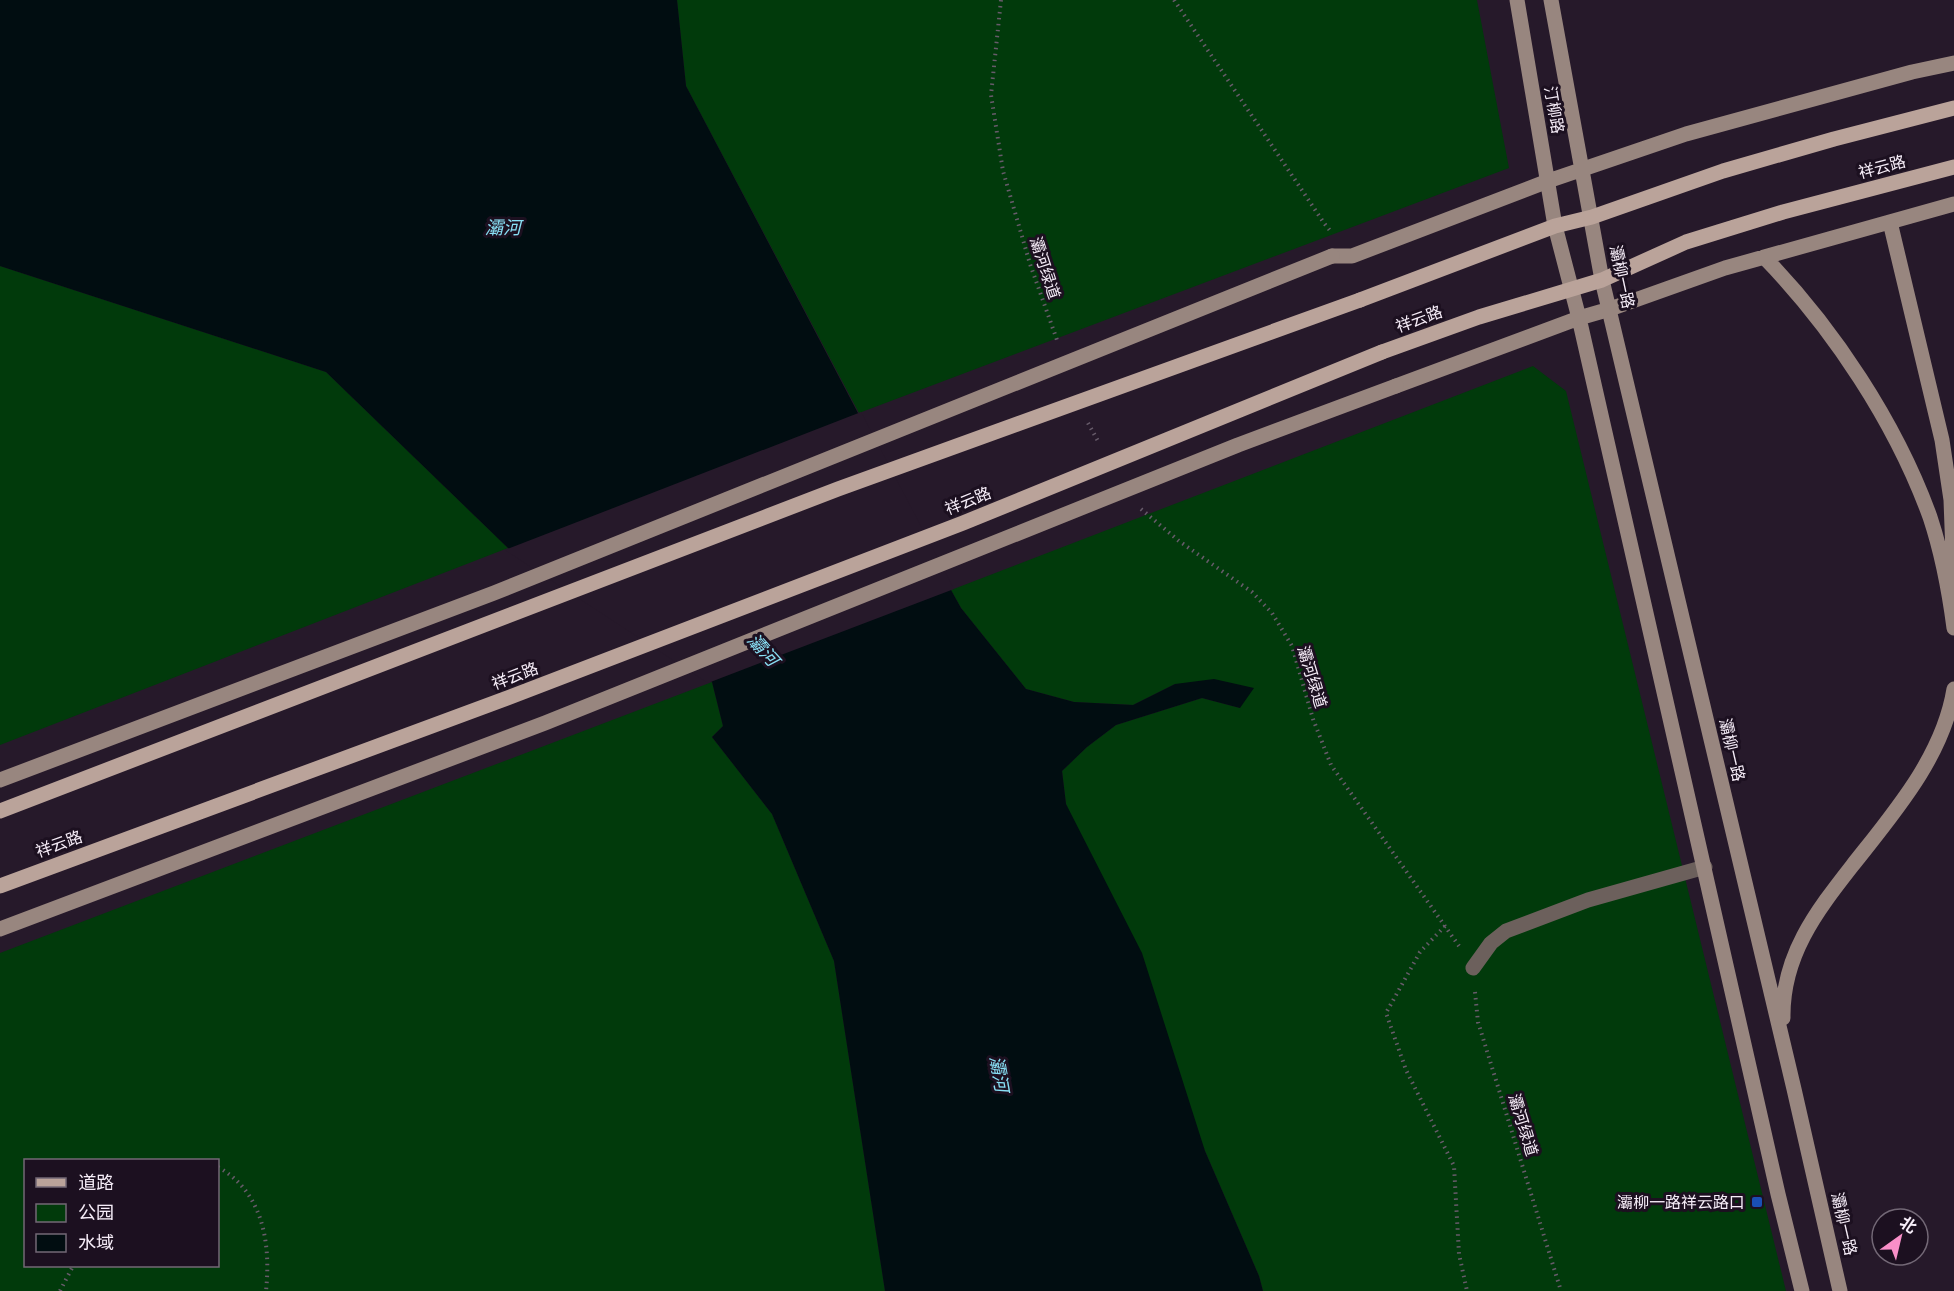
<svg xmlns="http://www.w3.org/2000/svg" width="1954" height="1291" font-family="'Fira Sans','Noto Sans SC',sans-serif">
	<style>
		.green { fill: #013a0b; fill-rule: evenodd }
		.water { fill: #010d11 }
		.pier { fill: #26192a }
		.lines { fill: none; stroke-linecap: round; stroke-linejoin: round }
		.path { stroke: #675b6a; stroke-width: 4; stroke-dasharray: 1.5 4.5; stroke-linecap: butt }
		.lane { stroke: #6c605c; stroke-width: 15 }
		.secondary { stroke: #98867f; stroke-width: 15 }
		.primary { stroke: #baa39a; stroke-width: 15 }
		.secondary-bridge { stroke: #98867f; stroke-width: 15 }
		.primary-bridge { stroke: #baa39a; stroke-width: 15 }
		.transit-dot { fill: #1a4fb4; stroke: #1c1020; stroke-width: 2 }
		.labels { text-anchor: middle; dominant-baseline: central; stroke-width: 6; stroke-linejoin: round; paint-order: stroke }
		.street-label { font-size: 16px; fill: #f6edf8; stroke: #1c1020 }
		.poi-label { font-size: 16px; fill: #f6edf8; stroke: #1c1020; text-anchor: end }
		.water-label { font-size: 18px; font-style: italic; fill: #89e0f5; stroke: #1c1020 }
	</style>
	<rect width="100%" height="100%" fill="#26192a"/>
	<path class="green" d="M677,0H1477L1509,168L859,413L686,86Z
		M0,266L326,372L508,548L0,745Z
		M1533,366L1566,391L1786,1291H1263L1259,1276L1205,1151L1066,804L1062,771L1087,747L1116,725L1202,698L1240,708L1175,684L1133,705L1074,702L1026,689L961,608L951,590Z
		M712,682L723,726L712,737L772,814L834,961L885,1291H0V953ZM26,1160H218V1266H26Z"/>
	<path class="water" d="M0,0H677L686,86L951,590L961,608L1026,689L1074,702L1133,705L1175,684L1214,679L1254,688L1240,708L1202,698L1116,725L1087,747L1062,771L1066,804L1142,953L1205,1151L1259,1276L1263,1291H885L834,961L772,814L712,737L723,726L712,682L508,548L326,372L0,266Z"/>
	<path class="pier" d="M861,412L954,589L708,683L505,550Z"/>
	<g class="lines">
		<path class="path" d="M1001,0L991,95L1003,171L1030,264L1057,340
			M1174,0L1324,223L1332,233
			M1088,423L1099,443
			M1141,509L1179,541L1252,592L1272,613L1292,646L1313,719L1331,765L1459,946
			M1445,926L1420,952L1386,1013L1406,1070L1454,1166L1459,1254L1467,1291
			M1475,992L1478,1022L1561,1291
			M218,1167C263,1192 271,1243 266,1291
			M60,1291L73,1266"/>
		<path class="lane" d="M1473,968L1491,943L1506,931L1588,900L1705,867"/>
		<path class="secondary" d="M1517,0L1555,226L1579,318L1778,1194L1802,1291
			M1551,0L1602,280L1794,1089L1840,1291
			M1890,222L1942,440L1951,500L1954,580
			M1332,256H1352L1548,181L1686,134L1912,72L1954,63
			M1764,257C1833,328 1896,423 1930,517C1942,553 1949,590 1954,628
			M1396,386L1579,318L1610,309L1725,268L1954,204
			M1783,1018C1782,956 1816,912 1852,866C1893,814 1943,757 1954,689"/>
		<path class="primary" d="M1360,300L1555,226L1592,217L1723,171L1834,139L1954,108
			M1382,352L1479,317L1602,280L1686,242L1783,212L1954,167"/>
		<path class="secondary-bridge" d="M0,780L494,593L1332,256
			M0,929L545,723L1238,445L1396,386"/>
		<path class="primary-bridge" d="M0,811L838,489L1360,300
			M0,886L510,697L963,523L1382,352"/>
	</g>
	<rect class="transit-dot" x="1751" y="1196" width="12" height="12" rx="3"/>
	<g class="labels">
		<g class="street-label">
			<text transform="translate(1554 110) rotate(80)">汀柳路</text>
			<text transform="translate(1882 167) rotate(-15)">祥云路</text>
			<text transform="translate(1045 268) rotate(72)">灞河绿道</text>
			<text transform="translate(1622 277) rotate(78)">灞柳一路</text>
			<text transform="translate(1419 319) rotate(-20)">祥云路</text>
			<text transform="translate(968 501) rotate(-22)">祥云路</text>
			<text transform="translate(515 676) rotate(-21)">祥云路</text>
			<text transform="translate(1312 677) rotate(73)">灞河绿道</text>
			<text transform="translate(1732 750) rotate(77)">灞柳一路</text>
			<text transform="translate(59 844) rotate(-20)">祥云路</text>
			<text transform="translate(1523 1125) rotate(73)">灞河绿道</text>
			<text transform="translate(1844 1224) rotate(77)">灞柳一路</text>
		</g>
		<g class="poi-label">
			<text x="1745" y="1202">灞柳一路祥云路口</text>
		</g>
		<g class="water-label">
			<text x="503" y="228">灞河</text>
			<text transform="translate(763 650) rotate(48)">灞河</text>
			<text transform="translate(999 1074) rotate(80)">灞河</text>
		</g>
	</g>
	<rect x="24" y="1159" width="195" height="108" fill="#1c1020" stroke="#736876" stroke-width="1.5"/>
	<rect x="36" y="1178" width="30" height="9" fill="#baa39a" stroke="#736876" stroke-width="1.5"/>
	<text x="78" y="1189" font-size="18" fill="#f6edf8">道路</text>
	<rect x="36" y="1204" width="30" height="18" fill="#013a0b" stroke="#736876" stroke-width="1.5"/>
	<text x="78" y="1219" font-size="18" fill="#f6edf8">公园</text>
	<rect x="36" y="1234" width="30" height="18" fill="#010d11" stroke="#736876" stroke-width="1.5"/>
	<text x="78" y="1249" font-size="18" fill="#f6edf8">水域</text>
	<g transform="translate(1900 1237) rotate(34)"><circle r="28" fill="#1c1020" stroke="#736876" stroke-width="1.5"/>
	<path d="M0-4.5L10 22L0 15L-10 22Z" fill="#f98fc8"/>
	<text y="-9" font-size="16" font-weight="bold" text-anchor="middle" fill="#f6edf8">北</text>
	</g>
</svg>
